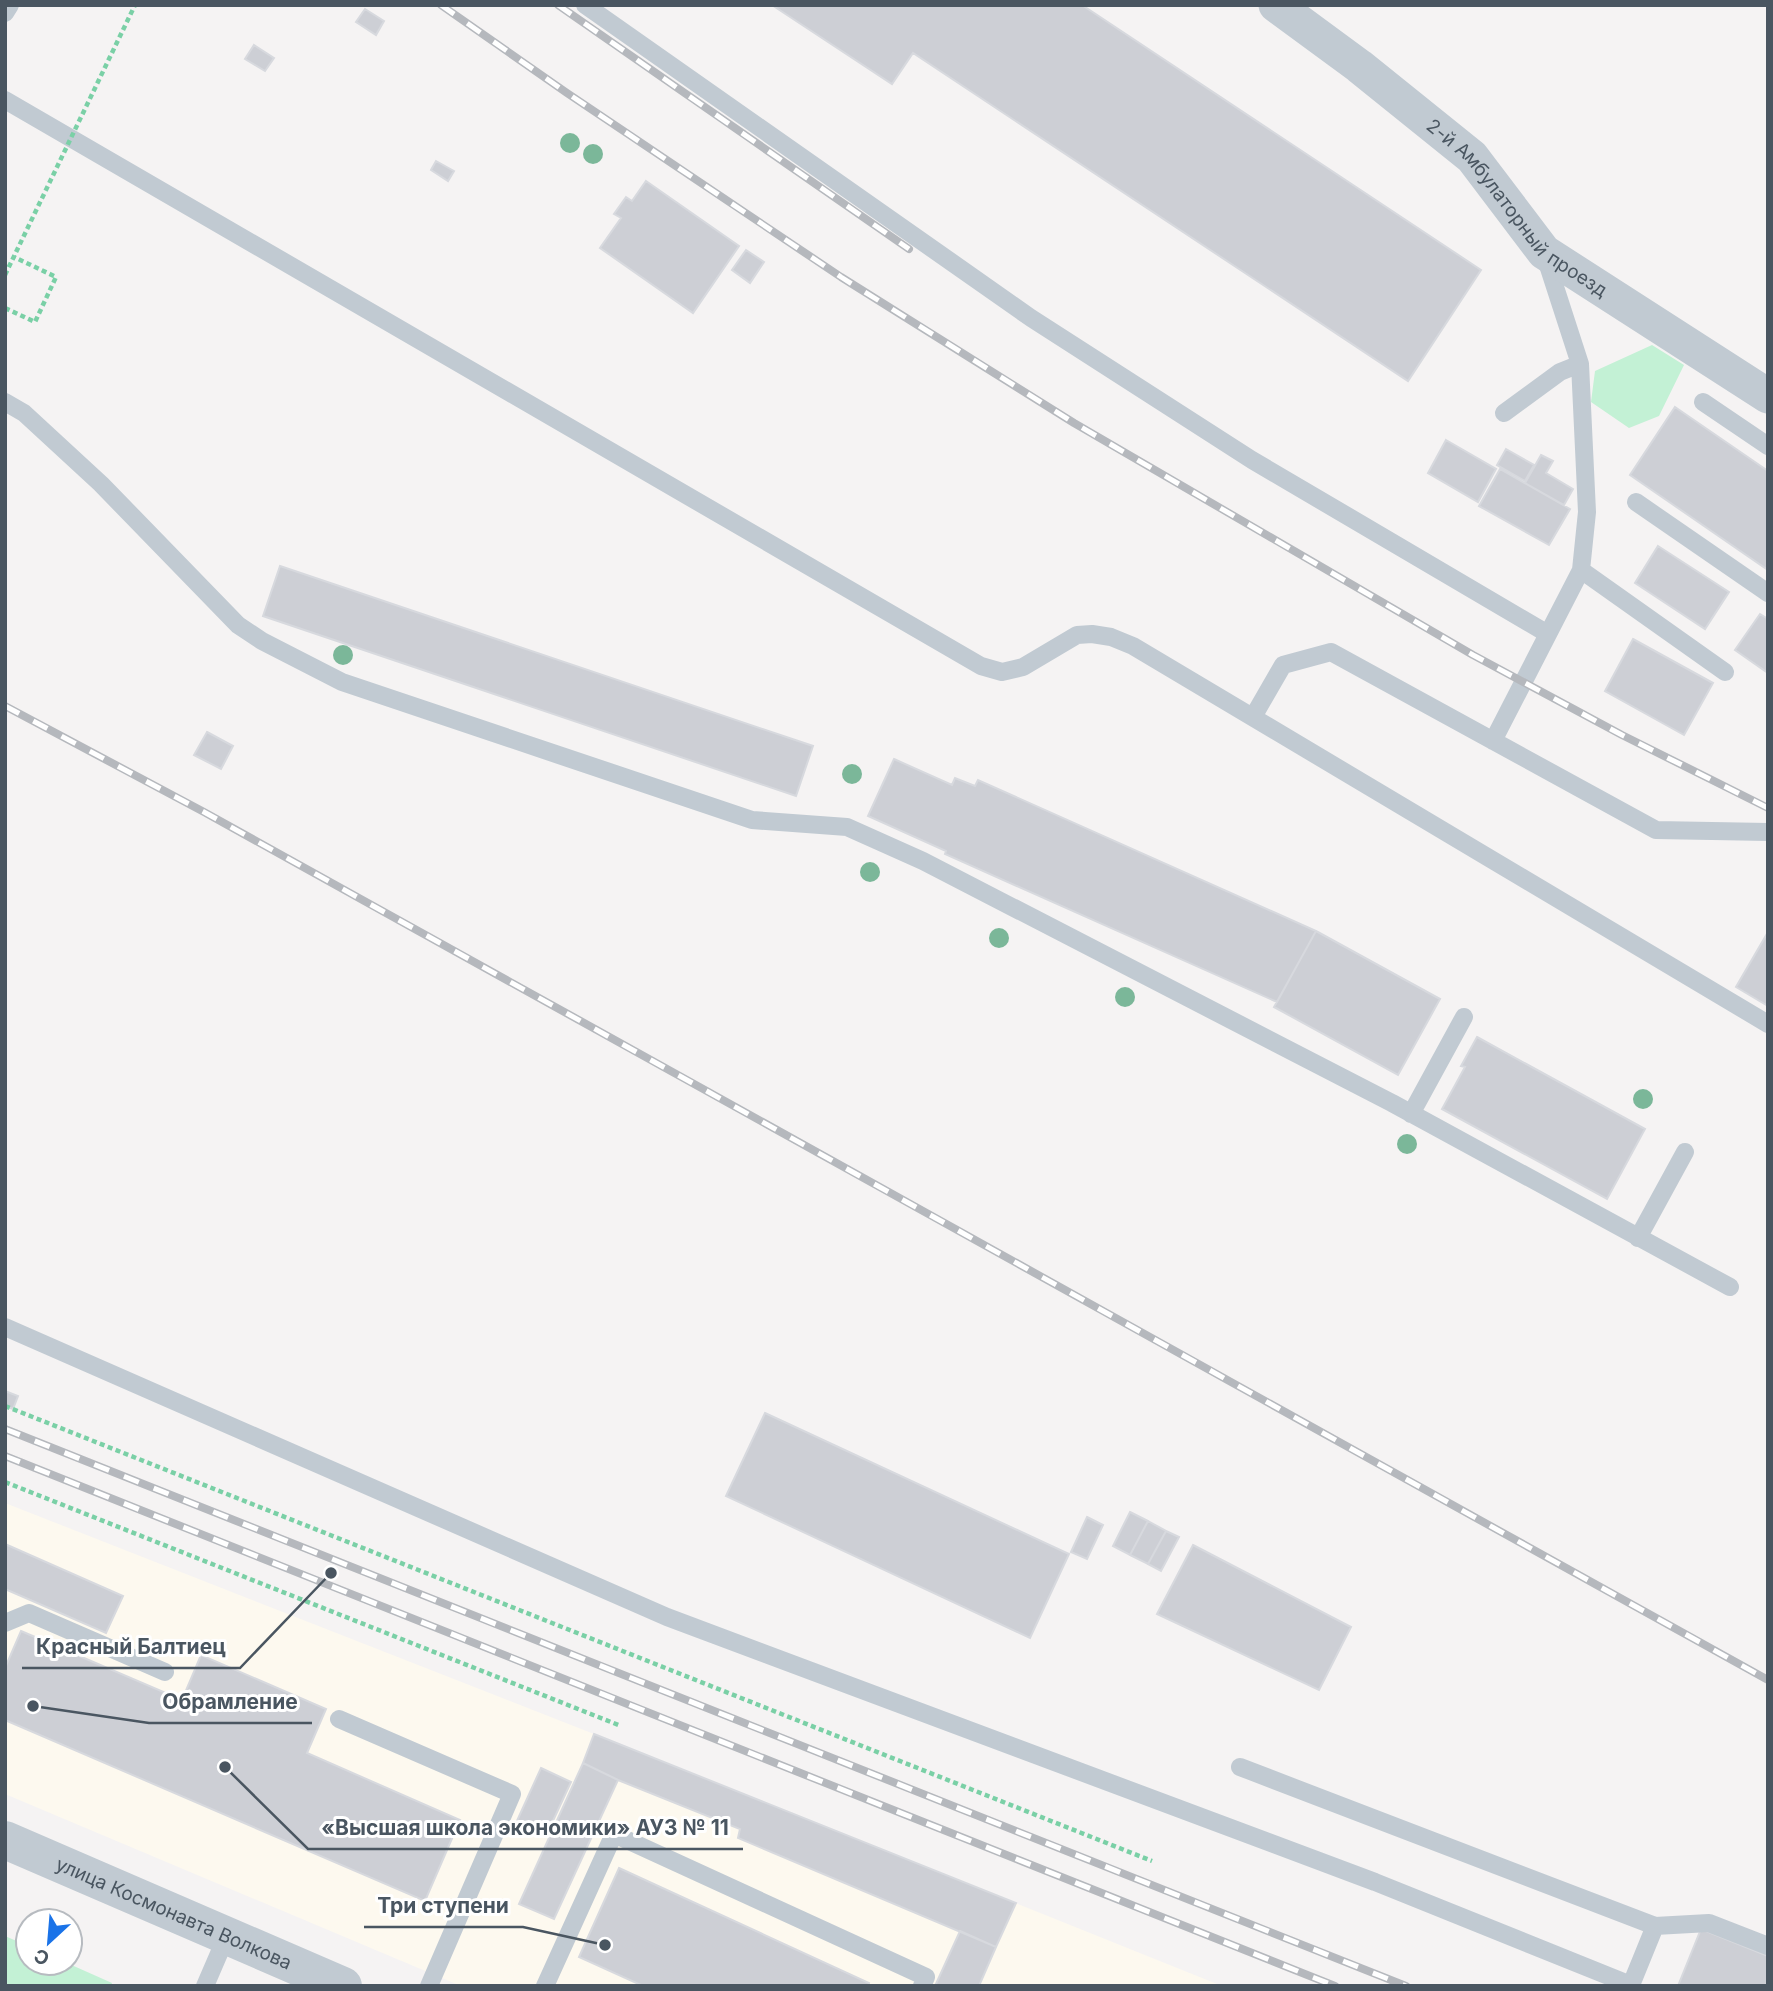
<svg xmlns="http://www.w3.org/2000/svg" width="1773" height="1991" font-family="Inter,sans-serif">
	<style>
		.commercial { fill: #fdf9ef }
		.green { fill: #c3f1d5 }
		.building { fill: #cdcfd5; stroke: #d7d9de; stroke-width: 2 }
		.lines { fill: none; stroke-linecap: round; stroke-linejoin: round }
		.path { stroke: #7ad0a6; stroke-width: 4.5; stroke-dasharray: 5 3.5; stroke-linecap: butt }
		.service { stroke: #c1cad2; stroke-width: 18 }
		.minor { stroke: #c1cad2; stroke-width: 35 }
		.tertiary { stroke: #c1cad2; stroke-width: 38 }
		.rail-casing { stroke: #b5b8bd; stroke-width: 8 }
		.rail { stroke: #fff; stroke-width: 5; stroke-dasharray: 16; stroke-linecap: butt }
		.path-bridge { stroke: #7ad0a6; stroke-width: 4.5; stroke-dasharray: 5 3.5; stroke-linecap: butt }
		.tree { fill: #7bb799 }
		.labels { text-anchor: middle; dominant-baseline: central; stroke-width: 6; stroke-linejoin: round; paint-order: stroke }
		.street-label { font-size: 19px; fill: #4a5661; stroke: #fff }
		.leader { fill: none; stroke: #4a5661; stroke-width: 2.5 }
		.callout-dot { fill: #4a5661; stroke: #fff; stroke-width: 2.5 }
		.callout-label { font-size: 21px; text-anchor: middle; font-weight: bold; fill: #4a5661; stroke: #fff; stroke-width: 6; stroke-linejoin: round; paint-order: stroke }
	</style>
	<rect width="100%" height="100%" fill="#f5f3f3"/>
	<path class="commercial" d="M5,1503L594,1734L1222,1986H461L5,1794Z"/>
	<path class="green" d="M1652,345L1684,365L1659,416L1629,428L1591,402L1595,371Z
		M5,1936L28,1946V1963H67L112,1983L111,1986H5Z"/>
	<path class="building" d="M772,5H1082L1481,270L1408,381L913,53L892,84Z
		M365,9L384,21L376,35L356,22Z
		M254,45L274,58L265,71L245,59Z
		M436,161L454,171L448,181L431,170Z
		M646,181L739,246L693,313L600,248L621,218L614,214L626,197L632,201Z
		M746,250L764,262L750,283L732,270Z
		M1675,407L1768,471V570L1630,475Z
		M1446,440L1496,469L1478,502L1428,473Z
		M1506,449L1534,465L1525,481L1497,465Z
		M1541,455L1553,461L1546,473L1573,489L1564,505L1525,483Z
		M1500,469L1570,509L1549,545L1479,506Z
		M1658,546L1729,592L1705,629L1635,583Z
		M280,566L813,746L796,796L263,616Z
		M1760,614L1768,619V673L1735,650Z
		M1633,639L1713,683L1684,735L1605,691Z
		M207,732L233,746L221,769L194,755Z
		M894,759L952,785L955,778L975,786L978,780L1316,931L1277,1002L945,854L946,851L868,816Z
		M1316,931L1440,999L1398,1075L1274,1007Z
		M1768,932V1006L1736,987Z
		M1477,1037L1645,1129L1607,1199L1442,1109L1465,1067L1461,1066Z
		M5,1391L18,1396L13,1409L5,1406Z
		M765,1413L1069,1554L1030,1638L726,1496Z
		M1130,1512L1148,1521L1130,1555L1113,1546Z
		M1087,1517L1103,1525L1087,1559L1071,1552Z
		M1148,1521L1166,1531L1148,1564L1130,1555Z
		M1166,1531L1179,1537L1161,1571L1148,1564Z
		M5,1544L123,1596L106,1633L5,1589Z
		M1193,1545L1351,1627L1319,1690L1157,1614Z
		M21,1631L182,1700L201,1655L326,1709L307,1753L460,1820L425,1901L5,1720V1668Z
		M594,1734L1016,1903L996,1947L738,1838L740,1829L618,1780L583,1763Z
		M583,1763L618,1780L554,1919L519,1904Z
		M541,1768L571,1782L546,1836L516,1823Z
		M619,1868L869,1983L868,1986H643L579,1957Z
		M1701,1929L1768,1956V1986H1678Z
		M960,1931L996,1947L979,1986H935Z"/>
	<g class="lines">
		<path class="path" d="M5,308L35,322L56,277L14,257
			M5,1406L1152,1861
			M5,1482L621,1726"/>
		<path class="service" d="M585,5L1031,318L1252,460L1548,634
			M5,13L10,5
			M5,100L981,666L1002,672L1023,667L1077,635L1092,634L1111,637L1133,646L1768,1024
			M1545,256L1580,364L1587,512L1581,570L1725,672
			M5,402L24,413L101,484L238,625L262,641L342,682L752,820L847,827L923,861L1392,1103L1730,1287
			M1703,402L1768,446
			M1504,413L1560,372L1580,364
			M1636,502L1768,593
			M1253,717L1283,665L1331,652L1656,830L1768,832
			M1493,741L1581,570
			M1411,1114L1464,1017
			M1638,1238L1685,1152
			M5,1327L667,1617L1375,1882L1631,1985L1655,1926L1240,1767
			M5,1623L29,1613L165,1672
			M339,1719L512,1794L429,1986
			M1655,1926L1709,1923L1768,1946
			M205,1986L227,1935
			M545,1986L614,1834L926,1977L922,1986"/>
		<path class="minor" id="s1" d="M1276,5L1359,66L1472,157L1544,252L1768,396"/>
		<path class="tertiary" id="s2" d="M5,1840L343,1986"/>
		<defs>
			<path id="rail" d="M441,5L567,93L841,277L1074,423L1473,655L1622,735L1768,808
				M558,5L909,249
				M5,706L204,812L1768,1680
				M5,1429L1406,1986
				M5,1456L1335,1986"/>
		</defs>
		<use href="#rail" class="rail-casing"/>
		<use href="#rail" class="rail"/>
		<path class="path-bridge" d="M5,275L135,5"/>
	</g>
	<g class="tree">
		<circle cx="570" cy="143" r="10"/>
		<circle cx="593" cy="154" r="10"/>
		<circle cx="343" cy="655" r="10"/>
		<circle cx="852" cy="774" r="10"/>
		<circle cx="870" cy="872" r="10"/>
		<circle cx="999" cy="938" r="10"/>
		<circle cx="1125" cy="997" r="10"/>
		<circle cx="1643" cy="1099" r="10"/>
		<circle cx="1407" cy="1144" r="10"/>
	</g>
	<g class="labels">
		<g class="street-label">
			<text stroke="none"><textPath href="#s1" startOffset="317">2-й Амбулаторный проезд</textPath></text>
			<text stroke="none"><textPath href="#s2" startOffset="184">улица Космонавта Волкова</textPath></text>
		</g>
	</g>
	<path class="leader" d="M331 1573L240 1668H22M33 1706L149 1723H312M225 1767L308 1849H743M605 1945L523 1927H364"/>
	<g class="callout-dot">
		<circle cx="331" cy="1573" r="7"/>
		<circle cx="33" cy="1706" r="7"/>
		<circle cx="225" cy="1767" r="7"/>
		<circle cx="605" cy="1945" r="7"/>
	</g>
	<g class="callout-label">
		<text x="131" y="1654">Красный Балтиец</text>
		<text x="230" y="1709">Обрамление</text>
		<text x="525" y="1835">«Высшая школа экономики» АУЗ № 11</text>
		<text x="443" y="1913">Три ступени</text>
	</g>
	<rect width="1773" height="1991" fill="none" stroke="#4a5661" stroke-width="14"/>
	<g transform="translate(49 1942) rotate(206)"><circle r="33" fill="#ffffff" stroke="#b7bbc0" stroke-width="2"/>
	<path d="M0-5L12 26L0 18L-12 26Z" fill="#1a73e8"/>
	<text y="-10" font-size="19" font-weight="bold" text-anchor="middle" fill="#4a5661">С</text>
	</g>
</svg>
